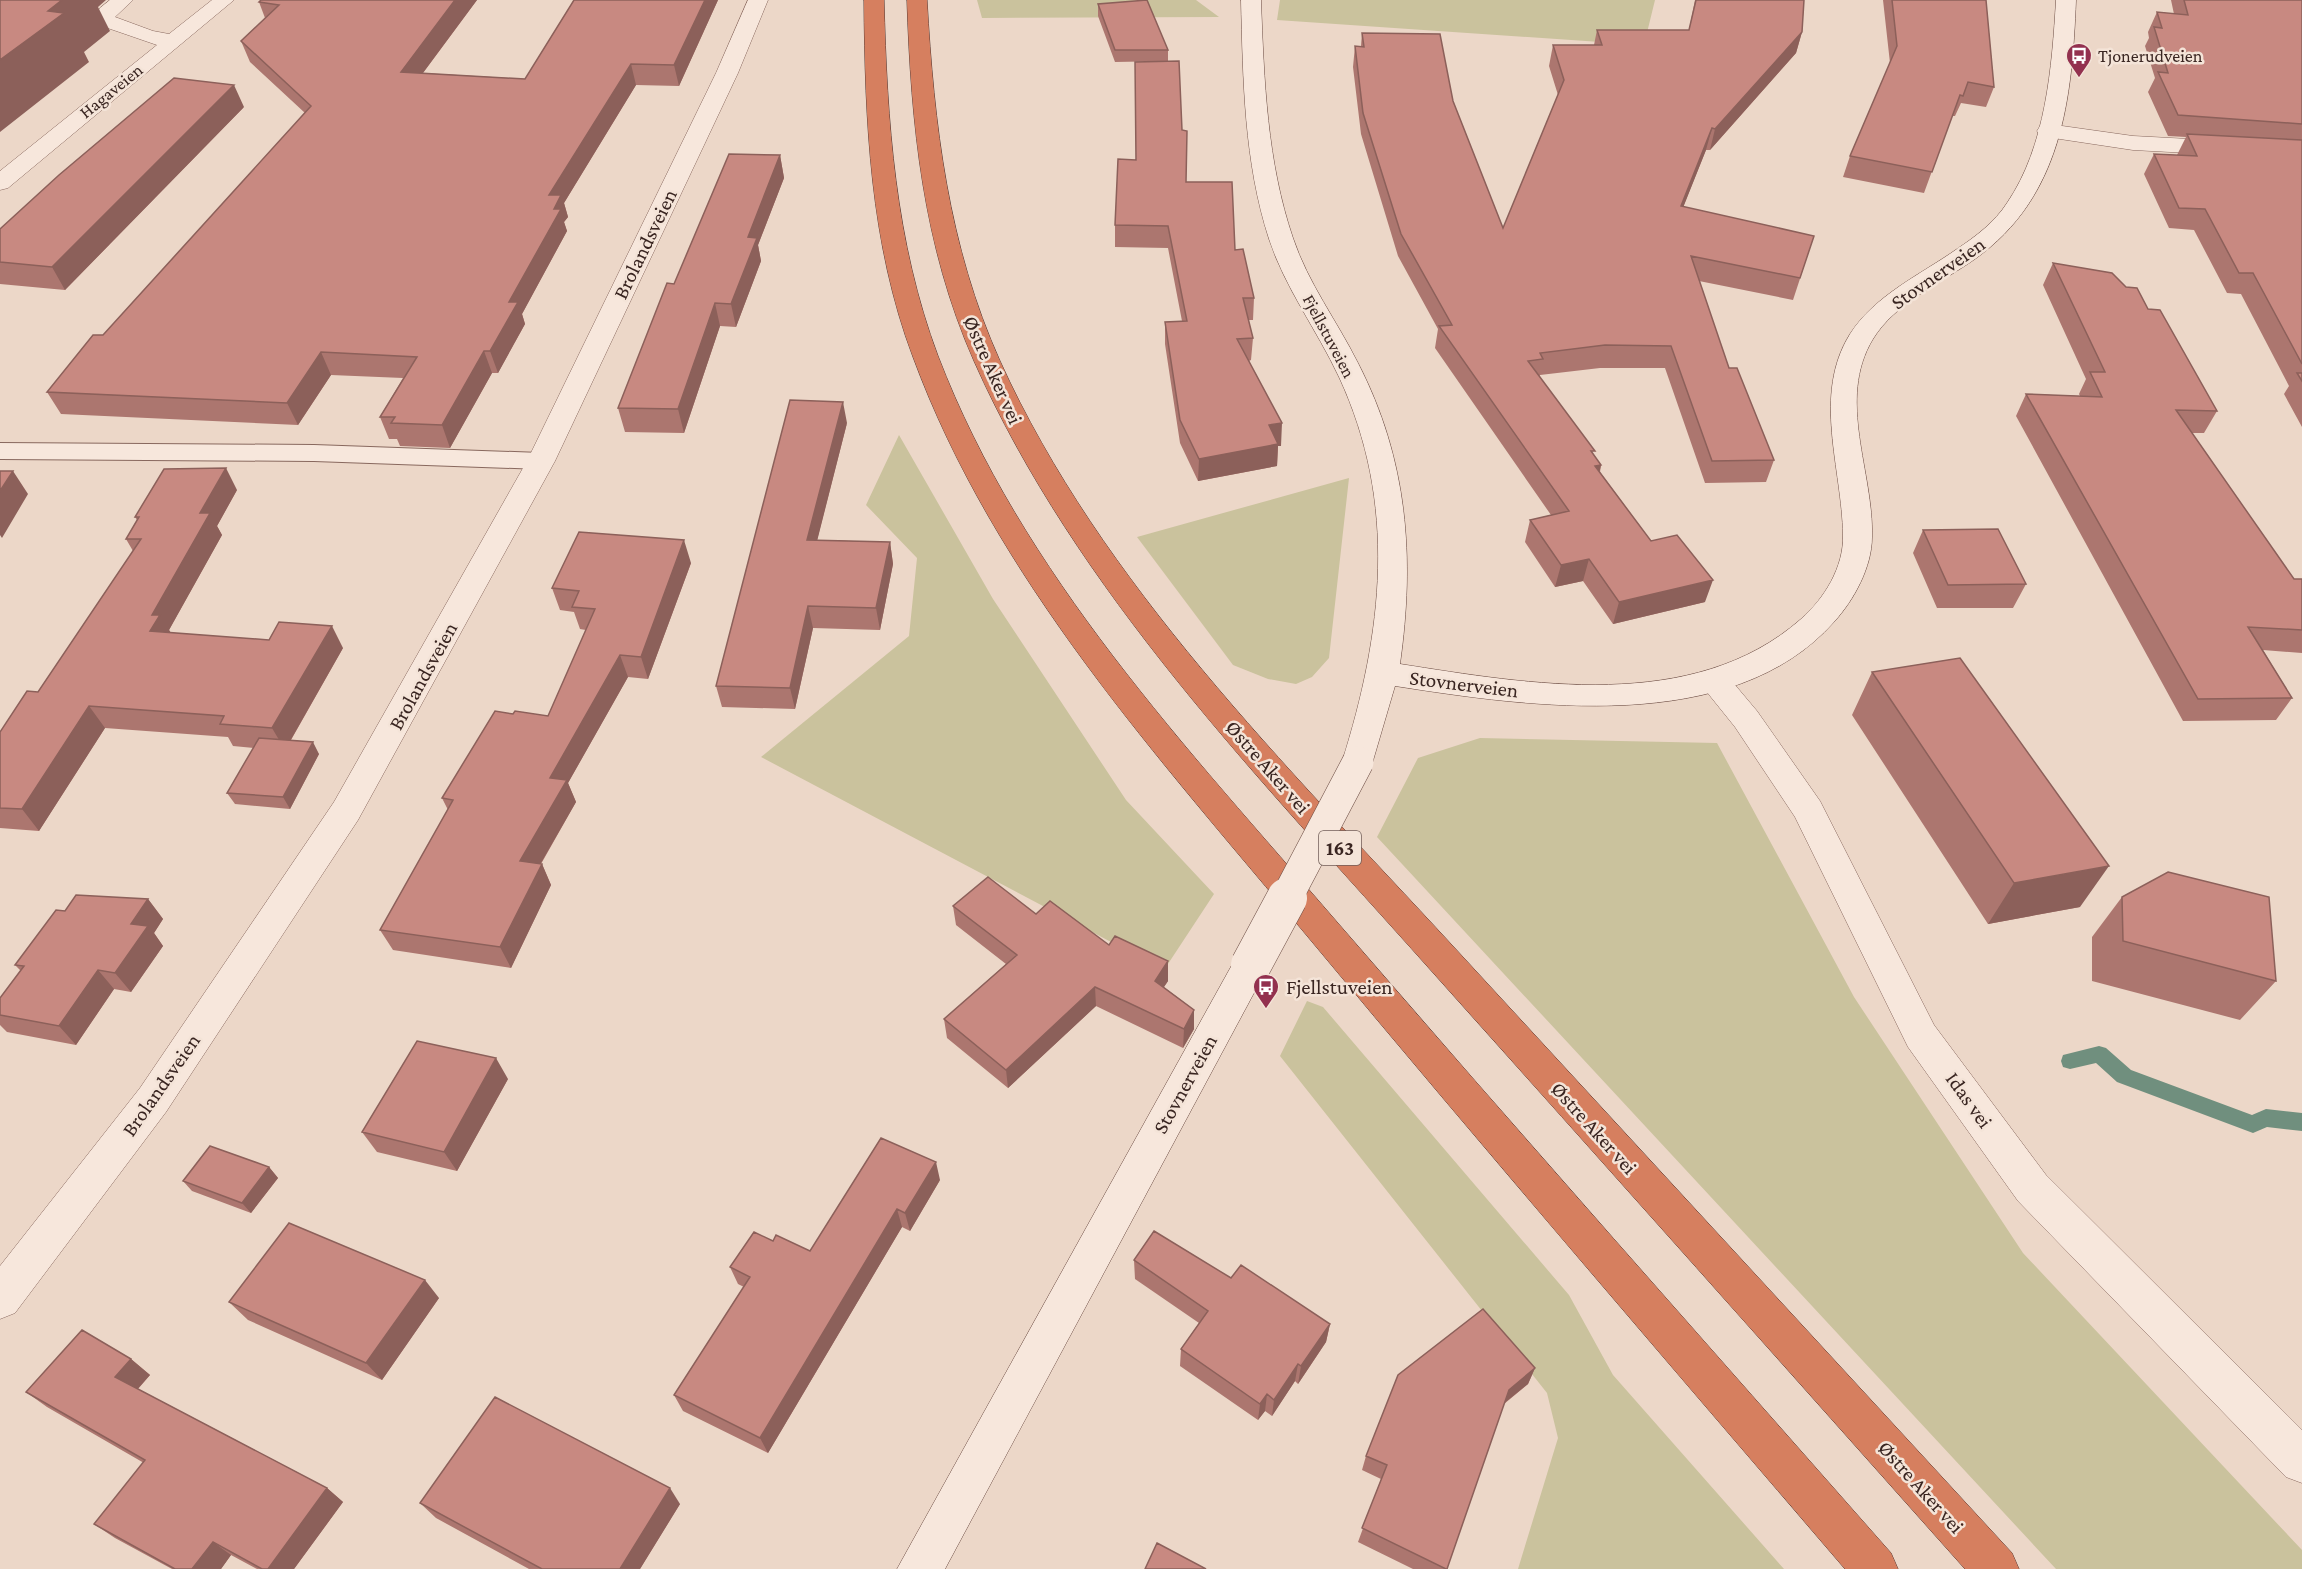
<svg xmlns="http://www.w3.org/2000/svg" width="2302" height="1569" font-family="'Crimson Pro',serif">
	<style>
		.green { fill: #cac29d }
		.lines { fill: none; stroke-linecap: round; stroke-linejoin: round }
		.stream { fill: #708f7e; fill-rule: evenodd }
		.lane-casing { stroke: #88685e; stroke-width: 2 }
		.street-casing { stroke: #88685e; stroke-width: 1 }
		.secondary-casing { stroke: #6a4a41; stroke-width: 1 }
		.highway-casing { stroke: #563832; stroke-width: 1 }
		.lane { fill: #f7e7dc; fill-rule: evenodd }
		.street { fill: #f7e7dc; fill-rule: evenodd }
		.secondary { fill: #f7e7dc; fill-rule: evenodd }
		.highway { fill: #d67f5f; fill-rule: evenodd }
		.secondary-bridge-far1-casing { stroke: #6a4a41; stroke-width: 32; stroke-linecap: butt }
		.secondary-bridge-casing { stroke: #6a4a41; stroke-width: 41; stroke-linecap: butt }
		.secondary-bridge-far1 { stroke: #f7e7dc; stroke-width: 31 }
		.secondary-bridge { stroke: #f7e7dc; stroke-width: 40 }
		.wall { fill: #ac766f }
		.shaded-wall { fill: #8c605a }
		.building { fill: #c88981; stroke: #8c605a; stroke-width: 1.5 }
		.labels { text-anchor: middle; dominant-baseline: central; stroke-width: 5; stroke-linejoin: round; paint-order: stroke }
		.far-poi-label { font-size: 18px; fill: #392521; stroke: #f4e4d8; text-anchor: start }
		.far-street-label { font-size: 18px; fill: #392521; stroke: #f4e4d8 }
		.shield { fill: #f4e4d8; stroke: #715e58; stroke-width: 1.5 }
		.shield-label { font-size: 20px; font-weight: bold; fill: #392521 }
		.street-label { font-size: 21px; fill: #392521; stroke: #f4e4d8 }
		.poi-label { font-size: 21px; fill: #392521; stroke: #f4e4d8; text-anchor: start }
	</style>
	<rect width="100%" height="100%" fill="#ecd7c8"/>
	<path class="green" d="M977,0H1196L1219,17L982,18Z
		M1280,0H1655L1644,45L1277,20Z
		M899,435L993,599L1126,800L1214,894L1164,970L761,757L909,636L917,558L866,505Z
		M1349,478L1329,658L1312,677L1296,684L1268,679L1233,665L1137,537Z
		M1480,738L1717,743L1854,997L2023,1253L2302,1550V1569H2056L1377,837L1418,758Z
		M1307,1001L1323,1007L1569,1295L1613,1375L1784,1569H1518L1558,1438L1547,1393L1280,1056Z"/>
	<g class="lines">
		<path class="stream" d="M2099,1046L2106,1048L2131,1070L2252,1115L2266,1109L2302,1113V1131L2267,1127L2253,1133L2117,1082L2096,1063L2070,1069L2063,1067L2061,1061L2063,1055Z"/>
		<defs>
			<path id="lane" d="M0,443L314,445L541,453L549,456L553,461L549,466L541,469L314,461L0,459Z"/>
			<path id="street" d="M110,0H133L115,17L153,31L169,34L212,0H234L8,188L0,190V171L157,45L96,24L93,20L100,8Z
				M748,0H768L738,73L555,461L358,820L166,1112L15,1313L0,1319V1266L140,1088L334,802L527,461L716,73Z
				M2048,124L2133,136L2302,145V159L2133,150L2040,136L2037,131L2040,126Z
				M1714,670L1725,673L1757,711L1820,801L1934,1025L2046,1175L2302,1430V1483L2286,1477L2018,1201L1908,1047L1795,817L1735,727L1698,681L1703,673Z"/>
			<path id="secondary" d="M1241,0H1261C1264,80 1267,162 1293,238C1308,283 1337,321 1358,363C1408,460 1415,558 1400,664C1529,684 1693,714 1801,619C1824,599 1844,567 1843,535C1842,468 1812,395 1850,334C1875,295 1920,275 1957,249C1975,237 1995,222 2007,203C2046,146 2052,67 2056,0H2076C2072,100 2062,197 1975,259C1941,283 1895,303 1873,339C1836,400 1874,472 1872,537C1872,567 1854,600 1834,622C1732,737 1530,707 1395,686L1370,771L1358,774L1346,771L1342,762C1383,632 1398,504 1339,377C1317,330 1285,288 1269,239C1244,162 1243,80 1241,0Z
				M1251,950L1264,954L1269,965L945,1569H897L1238,954Z"/>
			<path id="highway" d="M864,0H884C887,121 895,242 938,356C1022,575 1187,748 1337,922C1520,1134 1706,1343 1891,1553L1898,1569H1845C1665,1359 1485,1150 1308,937C1159,758 995,579 913,357C870,243 865,121 864,0Z
				M907,0H927C934,124 948,246 1000,361C1101,584 1287,766 1451,944C1638,1147 1825,1350 2012,1553L2019,1569H1965C1786,1368 1607,1167 1427,966C1262,781 1076,591 974,361C923,246 911,124 907,0Z"/>
		</defs>
		<use href="#lane" class="lane-casing"/>
		<use href="#street" class="street-casing"/>
		<use href="#secondary" class="secondary-casing"/>
		<use href="#highway" class="highway-casing"/>
		<use href="#lane" class="lane"/>
		<use href="#street" class="street"/>
		<use href="#secondary" class="secondary"/>
		<use href="#highway" class="highway"/>
		<defs>
			<path id="secondary-bridge-far1" d="M1286,899L1358,762"/>
			<path id="secondary-bridge" d="M1251,965L1287,898"/>
		</defs>
		<use href="#secondary-bridge-far1" class="secondary-bridge-far1-casing"/>
		<use href="#secondary-bridge" class="secondary-bridge-casing"/>
		<use href="#secondary-bridge-far1" class="secondary-bridge-far1"/>
		<use href="#secondary-bridge" class="secondary-bridge"/>
	</g>
	<path class="wall" d="M477,0L423,73L525,79L574,0H718L679,86L636,85L564,203L568,217L564,222L567,231L522,314L525,324L498,373H492L450,448L400,446L397,439H389L380,417L403,378L331,375L298,425L61,414L47,392L103,335L305,113L250,62L241,41L265,18L259,2Z
		M1695,0H1804L1802,32L1796,53L1710,150H1706L1683,207L1814,236L1793,300L1699,281L1729,368L1774,460L1766,482L1705,483L1665,368H1600L1540,375L1539,377L1601,465L1600,472L1651,541L1705,602L1613,624L1583,581L1555,587L1525,542L1530,520L1551,515L1435,348L1438,329L1398,256L1361,134L1353,67L1355,46H1361L1362,33L1453,101L1503,228L1558,95L1549,66L1553,45H1594L1597,30H1689Z
		M1883,0H1986L1994,87L1986,107L1961,103L1955,116H1952L1924,193L1843,177L1850,156L1890,63Z
		M2171,0H2302V427L2284,394L2289,386L2241,294L2227,293L2194,230L2169,228L2144,174L2154,154L2177,155L2186,137L2168,136L2148,92L2155,78L2145,46L2149,38L2148,32L2157,12L2174,14Z
		M1098,4L1168,50V61L1182,130L1186,182L1235,250L1254,298L1253,320H1248L1253,338L1251,360L1249,361L1281,446H1278L1277,466L1198,481L1180,443L1165,344V322L1182,321L1168,248L1115,247V225L1168,61L1115,62L1098,16Z
		M244,107L65,290L0,284V229Z
		M780,155L784,178L758,245L761,261L736,327L720,326L684,433L625,432L618,408L674,284Z
		M2053,263L2148,309L2217,411L2204,433H2192L2294,579H2302V653L2263,650L2292,698L2276,720L2183,721L2016,416L2026,394L2080,396L2079,394L2086,379L2043,285Z
		M847,423L817,540L890,542L893,564L880,630L813,628L795,709L722,707L716,686Z
		M237,490L217,526L222,535L169,630L171,633L343,648L291,740L319,754L290,809L235,804L227,793L254,748L233,746L228,737L105,728L39,831L0,828V732L38,692L133,551L126,539L137,520L135,517Z
		M1923,530L2026,584L2013,608H1937L1913,553Z
		M691,563L648,679L628,677L568,783L576,802L541,864H542L551,885L511,968L393,950L380,930L448,810L442,798L513,714L548,716L586,630L580,629L574,612L560,610L552,588Z
		M1872,672L2080,907L1988,924L1852,715Z
		M2122,897L2276,981L2240,1020L2092,981V937Z
		M148,899L163,919L154,933L163,946L131,992L114,989L76,1045L7,1032L0,1025V998L21,971L15,965L65,911Z
		M953,906L1036,914L1109,945L1168,961V981L1164,987L1194,1010V1029L1183,1048L1096,1006L1008,1088L947,1038L944,1019L1006,964L956,925Z
		M508,1079L457,1171L377,1152L362,1132Z
		M269,1167L278,1178L251,1213L192,1191L183,1181Z
		M940,1180L910,1231L902,1227L768,1453L683,1411L674,1395L744,1287L738,1284L730,1267L773,1241L810,1251Z
		M1134,1260L1231,1278L1330,1324L1326,1342L1298,1384L1295,1381L1272,1416L1265,1411L1258,1420L1180,1366L1181,1349L1199,1323L1135,1279Z
		M439,1298L382,1380L248,1320L229,1302Z
		M131,1359L150,1375L138,1389L327,1488L343,1502L294,1569H257L231,1555L221,1569H172L115,1538L94,1524L144,1463L47,1407L26,1392Z
		M1535,1368L1528,1384L1504,1404L1447,1569H1413L1358,1542L1381,1479L1362,1470L1366,1456Z
		M420,1503L680,1504L640,1569H529L436,1518Z"/>
	<path class="shaded-wall" d="M27,0H106L98,7L110,31L84,52L89,62L0,132V60Z
		M455,0H477L408,93L401,72Z
		M705,0H718L679,86L674,65Z
		M1802,32L1796,53L1710,150L1715,129Z
		M631,64L636,85L564,203L568,217L564,222L567,231L522,314L525,324L498,373L490,351L549,195Z
		M234,85L244,107L65,290L52,267Z
		M1712,128L1706,150L1675,228L1681,206Z
		M780,155L784,178L758,245L761,261L736,327L731,304L748,237Z
		M715,303L720,326L684,433L678,409Z
		M484,351L492,373L450,448L442,425Z
		M321,352L331,375L298,425L287,403Z
		M843,402L847,423L812,561L807,540Z
		M1282,423L1281,446H1278L1277,466L1198,481L1199,459L1269,425Z
		M1601,465L1596,487L1595,466Z
		M226,468L237,490L217,526L222,535L169,630L174,638L150,631L152,615L200,513Z
		M13,471L28,494L2,538L0,535V491Z
		M684,540L691,563L648,679L641,657Z
		M890,542L893,564L880,630L876,608Z
		M1589,559L1583,581L1555,587L1561,565Z
		M1713,580L1705,602L1613,624L1619,602Z
		M808,606L813,628L795,709L790,688Z
		M332,626L343,648L285,750L272,728Z
		M620,655L628,677L568,783L576,802L530,882L520,861L550,778Z
		M89,706L105,728L39,831L22,809Z
		M313,742L319,754L290,809L283,797Z
		M542,864L551,885L511,968L500,947Z
		M2109,866L2080,907L1988,924L2014,883Z
		M148,899L163,919L154,933L163,946L131,992L115,973L131,924Z
		M1168,961V981L1155,1000V981Z
		M98,970L114,989L76,1045L59,1026Z
		M1095,987L1096,1006L1008,1088L1006,1070Z
		M1194,1010V1029L1183,1048L1184,1029Z
		M496,1058L508,1079L457,1171L444,1152Z
		M936,1162L940,1180L910,1231L905,1213Z
		M269,1167L278,1178L251,1213L242,1203Z
		M897,1209L902,1227L768,1453L760,1438Z
		M425,1280L439,1298L382,1380L366,1363Z
		M1330,1324L1326,1342L1298,1384L1301,1366Z
		M131,1359L150,1375L134,1393L115,1377Z
		M1298,1364L1295,1381L1272,1416L1274,1400Z
		M1535,1368L1528,1384L1502,1405L1509,1390Z
		M1267,1394L1265,1411L1258,1420L1260,1404Z
		M327,1488L343,1502L294,1569H268Z
		M670,1488L680,1504L640,1569H620Z
		M213,1542L231,1555L221,1569H192Z"/>
	<path class="building" d="M0,0H62L48,11L64,13L0,60Z
		M261,0H455L401,72L525,79L574,0H705L674,65L631,64L549,195H561L554,209H561L509,302H518L490,351H484L442,425L391,423L395,417H380L417,357L321,352L287,403L47,392L93,335H103L311,106L241,41L279,5L259,2Z
		M1147,0L1168,50H1115L1098,4Z
		M1696,0H1804L1802,32L1715,129L1712,128L1681,206L1814,236L1800,278L1691,256L1729,368H1737L1774,460L1712,461L1671,346L1605,345L1540,353L1543,359L1528,361L1595,451H1591L1601,465L1595,466L1651,541L1677,535L1713,580L1619,602L1589,559L1561,565L1530,520L1569,511L1439,326L1452,325L1401,234L1363,113L1355,46L1364,47L1362,33L1440,34L1453,101L1503,228L1564,80L1553,45H1602L1597,30H1689Z
		M1892,0H1986L1994,87L1968,82L1963,96L1960,95L1932,172L1850,156L1897,46Z
		M2184,0H2302V124L2178,115L2158,72L2168,73L2154,27L2162,28L2157,12L2188,15Z
		M1179,61L1182,130L1187,131L1186,182H1232L1235,250L1243,249L1254,298H1243L1253,338L1237,339L1282,423L1269,425L1278,444L1199,459L1180,420L1165,322L1187,321L1168,226L1115,225L1118,159L1136,160L1135,62Z
		M174,78L234,85L52,267L0,262V229L59,175Z
		M2187,134L2302,140V364L2253,273H2239L2205,209L2179,208L2154,154L2197,156Z
		M729,154L780,155L748,237L757,238L731,304L715,303L678,409L618,408L667,283L674,284Z
		M2053,263L2112,273L2126,287L2137,288L2148,309L2160,310L2217,411L2176,410L2294,579H2302V630L2248,627L2292,698L2198,699L2026,394L2102,397L2090,372H2105Z
		M2297,373H2302V381Z
		M790,400L843,402L807,540L890,542L876,608L808,606L790,688L716,686Z
		M226,468L200,513H210L152,615H160L150,631L269,640L279,622L332,626L272,728L220,724L224,716L89,706L22,809L0,808V732L27,691L38,692L141,539H126L139,517H135L164,469Z
		M0,471H13L0,491Z
		M1998,529L2026,584L1948,585L1923,530Z
		M579,532L684,540L641,657L620,655L550,778L567,780L520,861L542,864L500,947L380,930L453,800L442,798L495,711L513,714L515,711L548,716L595,609L572,607L579,591L552,588Z
		M1960,658L2109,866L2014,883L1872,672Z
		M259,738L313,742L283,797L227,793Z
		M2168,872L2269,897L2276,981L2123,941L2122,897Z
		M988,877L1036,914L1050,901L1109,945L1115,936L1168,961L1155,981L1194,1010L1184,1029L1095,987L1006,1070L944,1019L1017,955L953,906Z
		M76,895L148,899L131,924L148,926L115,973L98,970L59,1026L0,1015V998L24,966L15,965L56,910L65,911Z
		M417,1041L496,1058L444,1152L362,1132Z
		M881,1138L936,1162L905,1213L897,1209L760,1438L674,1395L750,1277L730,1267L754,1232L773,1241L776,1235L810,1251Z
		M210,1146L269,1167L242,1203L183,1181Z
		M289,1223L425,1280L366,1363L229,1302Z
		M1154,1231L1231,1278L1241,1265L1330,1324L1301,1366L1298,1364L1274,1400L1267,1394L1260,1404L1181,1349L1208,1311L1134,1260Z
		M1483,1309L1535,1368L1509,1390L1447,1569H1446L1362,1528L1387,1465L1366,1456L1398,1375Z
		M82,1330L131,1359L115,1377L327,1488L268,1569H262L213,1542L192,1569H175L94,1524L145,1460L26,1392Z
		M495,1397L670,1488L620,1569H542L420,1503Z
		M1157,1543L1206,1569H1145Z"/>
	<defs>
		<symbol id="bus-pin" viewBox="-11 -11 22 30"><path d="M0 17L-7.5 6A9.5 9.5 0 1 1 7.5 6Z" fill="#93314f" stroke="#f4e4d8"/><path d="M-5-6H5V4H4V6H2V4H-2V6H-4V4H-5ZM-3.5-4V0h7V-4ZM-3.5 1.2v1.5H-2V1.2ZM2 1.2v1.5H3.5V1.2Z" fill="#fff"/></symbol>
	</defs>
	<g fill-rule="evenodd">
		<use href="#bus-pin" x="2064" y="41" width="30" height="40"/>
		<use href="#bus-pin" x="1251" y="972" width="30" height="40"/>
	</g>
	<g class="labels">
		<g class="far-poi-label">
			<text x="2098" y="56">Tjonerudveien</text>
		</g>
		<g class="far-street-label">
			<text transform="translate(111 91) rotate(-39)">Hagaveien</text>
			<text transform="translate(1329 336) rotate(62)">Fjellstuveien</text>
		</g>
		<rect class="shield" x="1319" y="831" width="42" height="34" rx="4.5"/>
		<g class="shield-label">
			<text x="1340" y="848">163</text>
		</g>
		<g class="street-label">
			<text transform="translate(645 244) rotate(-64)">Brolandsveien</text>
			<text transform="translate(1938 273) rotate(-35)">Stovnerveien</text>
			<text transform="translate(993 370) rotate(66)">Østre Aker vei</text>
			<text transform="translate(423 676) rotate(-61)">Brolandsveien</text>
			<text transform="translate(1464 684) rotate(7)">Stovnerveien</text>
			<text transform="translate(1268 767) rotate(49)">Østre Aker vei</text>
			<text transform="translate(1185 1084) rotate(-61)">Stovnerveien</text>
			<text transform="translate(161 1085) rotate(-55)">Brolandsveien</text>
			<text transform="translate(1969 1100) rotate(54)">Idas vei</text>
			<text transform="translate(1594 1128) rotate(48)">Østre Aker vei</text>
			<text transform="translate(1921 1487) rotate(48)">Østre Aker vei</text>
		</g>
		<g class="poi-label">
			<text x="1286" y="987">Fjellstuveien</text>
		</g>
	</g>
</svg>
